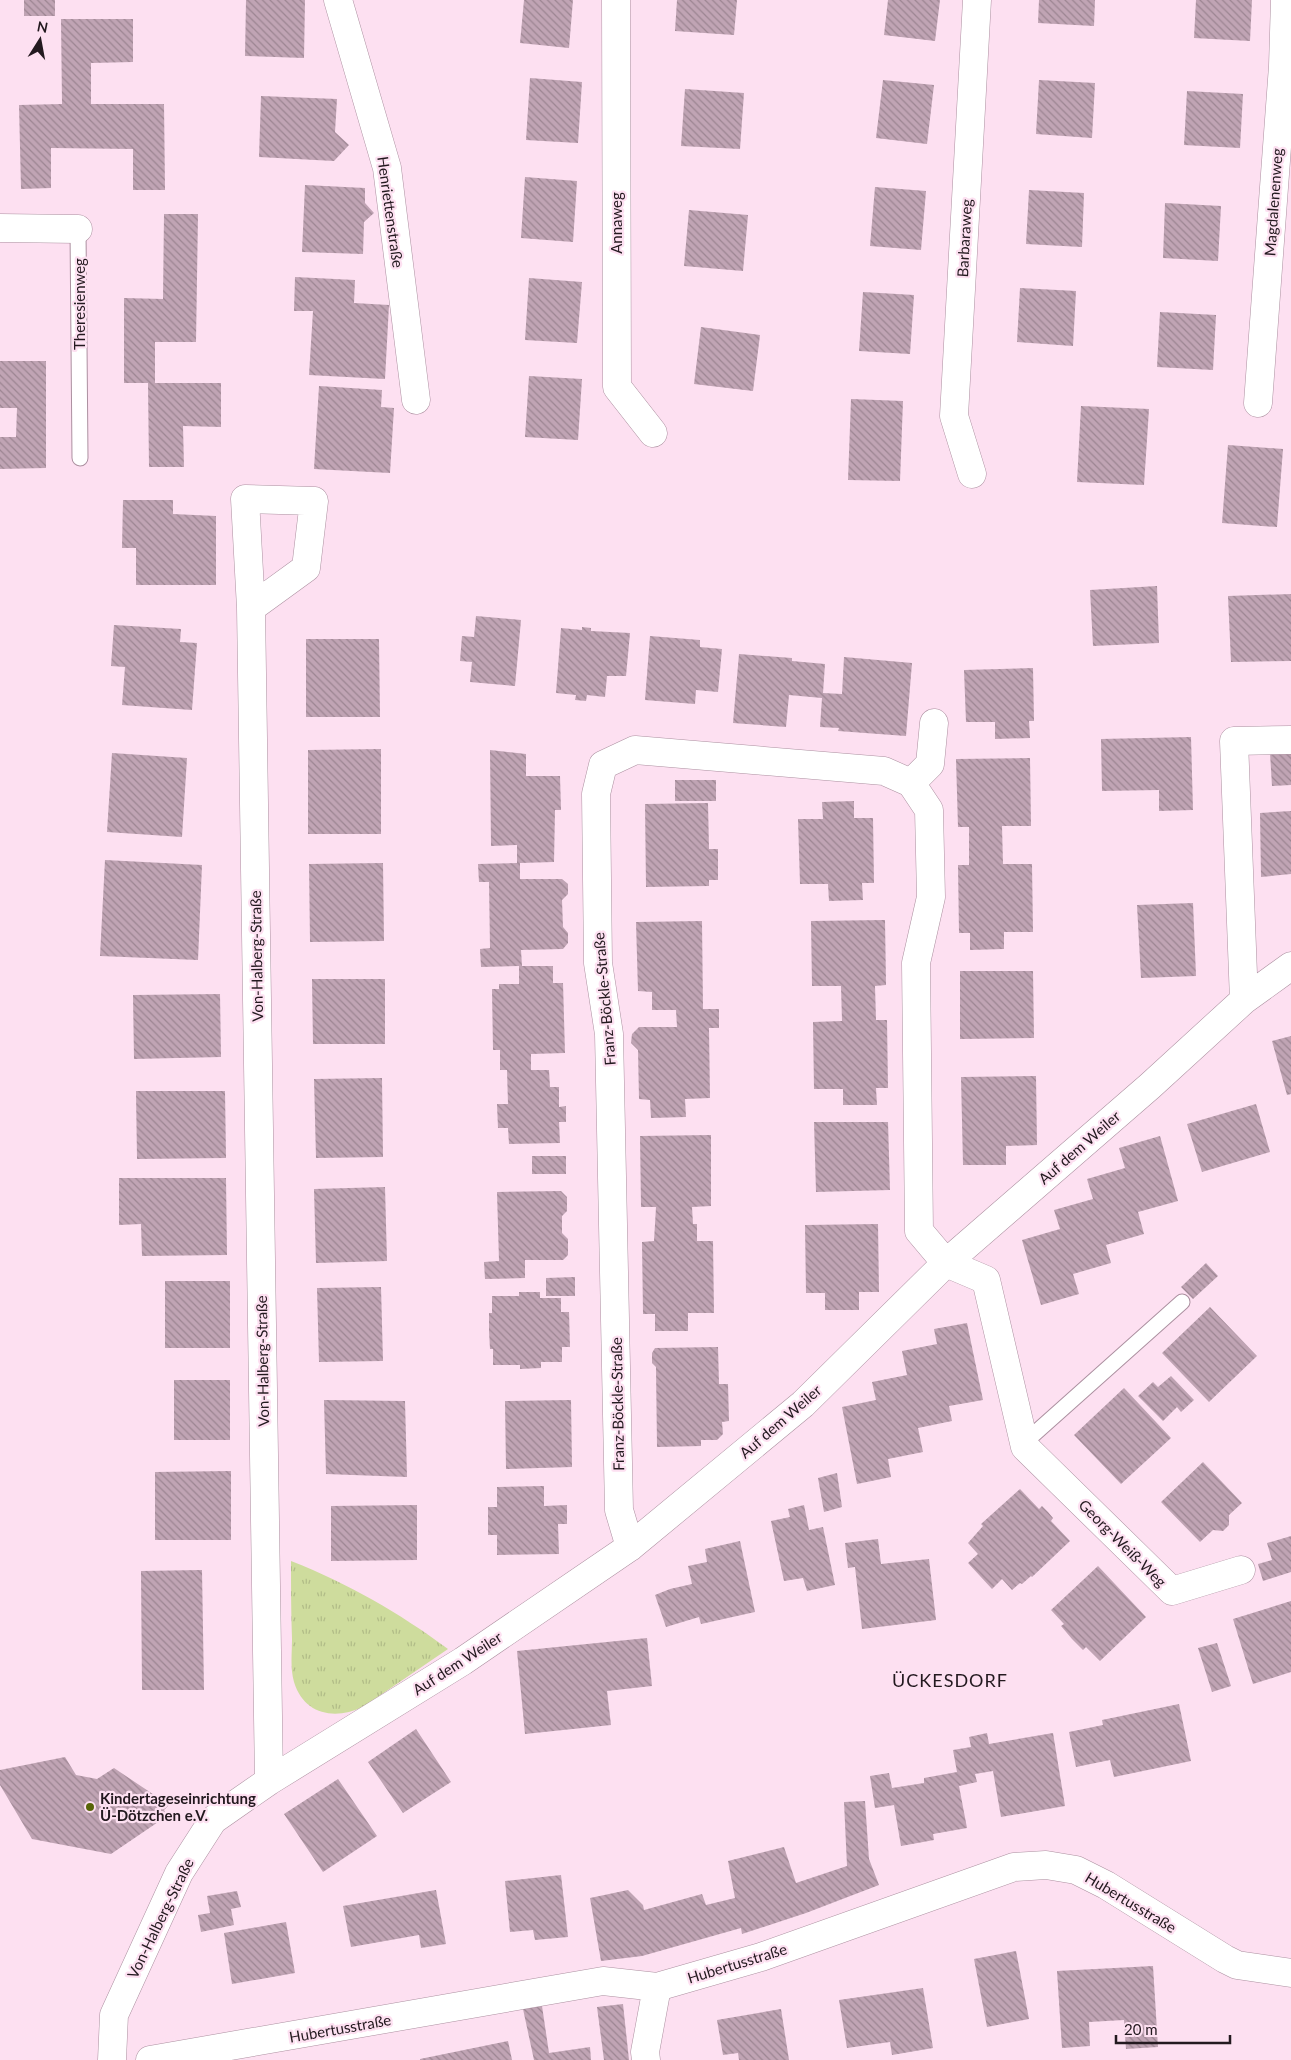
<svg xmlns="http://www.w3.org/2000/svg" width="1291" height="2060" font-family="Lato,sans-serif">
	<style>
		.grass { fill: url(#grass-tufts) }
		.building { fill: url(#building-back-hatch) }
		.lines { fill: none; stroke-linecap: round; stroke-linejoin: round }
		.service-casing { stroke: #ac90a0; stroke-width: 17 }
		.minor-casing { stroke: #ac90a0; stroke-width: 29 }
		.service { stroke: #fff; stroke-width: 15 }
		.minor { stroke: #fff; stroke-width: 28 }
		.poi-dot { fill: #576509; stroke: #fde0f1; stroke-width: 2 }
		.labels { text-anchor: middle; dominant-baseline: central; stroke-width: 4.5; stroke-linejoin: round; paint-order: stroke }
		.street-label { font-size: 15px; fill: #23191f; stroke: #fde0f1 }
		.poi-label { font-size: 15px; font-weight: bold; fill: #23191f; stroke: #fde0f1; text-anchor: start }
		.quarter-label { font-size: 18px; letter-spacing: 1px; fill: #23191f; stroke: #fde0f1 }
	</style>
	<defs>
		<pattern id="grass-tufts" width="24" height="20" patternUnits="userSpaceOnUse" patternTransform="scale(1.25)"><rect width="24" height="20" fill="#cedc9d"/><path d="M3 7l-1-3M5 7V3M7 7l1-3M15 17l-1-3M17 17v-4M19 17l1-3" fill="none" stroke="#b1bc87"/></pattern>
		<pattern id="building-back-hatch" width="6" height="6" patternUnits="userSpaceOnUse" patternTransform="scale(1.25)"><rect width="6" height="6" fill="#c0a4b4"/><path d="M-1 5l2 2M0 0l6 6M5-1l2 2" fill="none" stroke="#9c8592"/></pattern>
	</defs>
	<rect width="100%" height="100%" fill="#fde0f1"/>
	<path class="grass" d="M291,1561C349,1584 398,1612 448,1649L363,1707C335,1720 304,1715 294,1682C290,1668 292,1653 292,1639C291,1613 291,1587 291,1561Z"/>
	<path class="building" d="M24,0H55V16H24Z
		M246,0H305L304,58L245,56Z
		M524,0H573L569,48L520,43Z
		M677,0H737L734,35L675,31Z
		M888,0H940L935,41L884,35Z
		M1039,0H1095L1094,26L1038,23Z
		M1196,0H1252L1250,41L1194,38Z
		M61,19H133V62L91,63V104H164L165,190H133V149L51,148V188L21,189L19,105L62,104Z
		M530,78L582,82L578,143L526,140Z
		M883,80L934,85L927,144L876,138Z
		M1039,80L1095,83L1092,138L1036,134Z
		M685,89L744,93L740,149L681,146Z
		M1187,91L1243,94L1240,148L1184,145Z
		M261,96L337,99L335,132L349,145L334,161L259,157Z
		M525,177L577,181L573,242L521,238Z
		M305,185L365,188V203L374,213L364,222L363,254L302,252Z
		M875,187L926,191L921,250L870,246Z
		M1029,190L1084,193L1082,247L1026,244Z
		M1165,203L1221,206L1218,261L1163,258Z
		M689,210L748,215L743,271L684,266Z
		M164,214H198L196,342H155V383H221V427L183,426L184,467H149L148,383H124V298L163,299Z
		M295,277L355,280L354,303L389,305L385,379L309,375L313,311H294Z
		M529,278L582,282L577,343L525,340Z
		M1020,288L1076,291L1073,346L1017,342Z
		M863,292L914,295L910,354L859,351Z
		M1160,312L1216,315L1213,370L1157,367Z
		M701,327L760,335L753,391L694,384Z
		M0,361H46V468L0,469V437H16L17,408H0Z
		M529,376L582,379L578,440L525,437Z
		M319,386L382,390L381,407L394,408L390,473L314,469Z
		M851,399L903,401L900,481L848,480Z
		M1081,406L1149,409L1144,485L1077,482Z
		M1228,445L1283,449L1277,527L1222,523Z
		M123,500H173V514L216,516V585H136V548H122Z
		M1157,586L1159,643L1093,646L1090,590Z
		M1291,594V661L1231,662L1228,596Z
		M476,616L521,620L515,686L470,682L472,662L460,661L462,636L474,637Z
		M114,625L181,629L180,642L197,643L192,710L122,705L125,667L111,666Z
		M582,627L591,628V631L630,633L626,676H607L605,697L587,695L586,701L575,700L576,695L556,693L561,628L582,630Z
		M650,636L700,640V647L722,649L718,692L696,690L695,704L645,700Z
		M306,639H379L380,717H306Z
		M739,654L792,658V661L825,664L823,693L842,694L844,657L912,663L906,736L838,731L839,728L820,727L822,698L789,695L786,727L733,723Z
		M1033,668L1034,721H1029L1030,738L995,739V722H966L964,670Z
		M1191,737L1193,810L1159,811V790L1102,791L1101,739Z
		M381,749V834H308V750Z
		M490,750L526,754V776H560L561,810H555L554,862L520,863V879H562L568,884V894L562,900L563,927L568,933V943L563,949L521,950L522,966H553V983H563L565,1053L531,1054V1070H549L550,1087H559V1107L566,1106V1122H559L560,1143L509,1144L508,1128H498L497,1104H508L507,1070H500V1050H493L492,989H499V984H519V966L481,967L480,949L490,948L489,882H479L478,864L517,863V845L491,846Z
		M112,753L187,758L182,837L107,832Z
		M1270,753H1291V785L1272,786Z
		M1030,758L1031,826H1002L1003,864H1032L1033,932H1004V949L970,950V933H959L958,865H969V827H958L956,759Z
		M675,780H716V801H675Z
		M854,801V818H873L874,883H862L863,900L829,901L828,884H800L798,819H823L822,802Z
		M708,803L709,849H718V880H709V886L646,887L645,804Z
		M1291,811V874L1261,877L1260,813Z
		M105,860L202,865L198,960L100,956Z
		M383,863L384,941L310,942L309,864Z
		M1193,903L1196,976L1141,978L1137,905Z
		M885,920L886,985L875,986L876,1020H887L888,1088H876L877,1105H843V1089H814L813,1022L842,1021L841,986H812L811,921Z
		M702,921L703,1009H719V1028H709L710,1098L685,1099L686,1117L651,1118L650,1100L639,1099L638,1050L631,1043L632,1034L639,1027H677L676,1010H652V992L638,991L636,922Z
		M960,971H1033L1034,1038L960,1039Z
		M312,979H385V1044H313Z
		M220,994L221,1057L134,1059L133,995Z
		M1291,1036V1094L1287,1095L1272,1041Z
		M1036,1076L1037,1145L1006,1146V1165H963L961,1077Z
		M382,1078L383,1157L316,1158L314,1079Z
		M136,1091H225L226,1158L137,1159Z
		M1256,1104L1270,1152L1202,1172L1187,1124Z
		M814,1122H888L890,1190L816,1192Z
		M711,1135V1206L692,1207L693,1224H697V1241H713L714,1313H688V1331H655V1314H643L642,1242L654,1241L656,1207H641L640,1136Z
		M1160,1136L1178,1201L1138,1212L1144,1234L1106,1245L1111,1263L1073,1274L1079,1294L1041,1305L1022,1240L1060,1229L1054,1210L1093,1199L1087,1179L1125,1168L1119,1148Z
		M532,1156H566V1174H532Z
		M119,1178H226L227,1255L142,1256L141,1224L119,1225Z
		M385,1187L387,1261L316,1263L314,1189Z
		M561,1191L567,1197V1211L562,1216V1233L568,1239V1255L563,1260H525V1278L485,1279L484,1262L499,1261L497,1192Z
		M878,1224L879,1292H859V1310H825V1293H806L805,1225Z
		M1206,1263L1218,1276L1193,1299L1181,1287Z
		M575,1277V1296H546V1278Z
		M165,1281H230V1348H165Z
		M381,1287L383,1361L319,1362L317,1288Z
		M519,1292H540V1298H561V1312H569L570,1347H562V1362H541V1368L520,1369V1365H493V1349H490L489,1331V1313H492V1296H519Z
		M1210,1307L1257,1356L1209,1402L1162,1353Z
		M967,1323L983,1400L949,1406L952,1421L918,1428L923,1452L888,1459L891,1477L857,1484L842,1407L876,1400L872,1382L907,1375L902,1351L937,1344L934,1329Z
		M718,1347L719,1384H728L729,1421L722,1422L723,1434L717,1440H701V1446L657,1447L656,1367L652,1363V1353L655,1348Z
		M1171,1376L1194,1400L1181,1412L1177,1407L1163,1421L1138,1396L1153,1382L1158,1387Z
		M174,1380H230V1440H174Z
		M1124,1388L1171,1438L1121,1484L1074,1435Z
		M324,1400L405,1401L407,1477L326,1474Z
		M571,1400L572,1467L506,1469L505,1401Z
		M1203,1462L1242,1503L1229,1515V1525L1223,1531L1213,1530L1200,1542L1161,1502Z
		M231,1471V1540H155V1472Z
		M837,1473L842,1507L824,1512L818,1478Z
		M544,1486V1506L567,1505V1524H558L559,1554L497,1555V1535H488V1507H497V1487Z
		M1020,1489L1039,1509L1042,1506L1048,1512L1053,1518L1051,1521L1070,1541L1032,1577L1031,1576L1022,1584L1020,1583L1012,1590L1002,1579L992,1589L968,1563L978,1554L968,1543L983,1526L981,1524Z
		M417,1505V1560L331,1561V1506Z
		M804,1505L809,1530L823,1527L835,1585L807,1591L803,1578L784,1581L771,1521L790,1517L788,1509Z
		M1291,1536V1572L1263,1581L1258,1564L1272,1560L1267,1543Z
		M878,1539L881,1564L929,1559L936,1620L862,1629L855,1567L848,1568L845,1543Z
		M740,1541L755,1612L701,1624L699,1617L666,1627L655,1595L670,1589L692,1584L688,1566L707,1562L705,1549Z
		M1098,1566L1146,1617L1100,1661L1086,1647L1083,1650L1072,1639L1061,1626L1064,1624L1051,1610Z
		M202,1570L204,1690H142L141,1571Z
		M1291,1601V1672L1253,1684L1233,1619Z
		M647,1638L652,1686L607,1691L611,1725L525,1734L517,1651Z
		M1217,1643L1231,1686L1212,1692L1198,1648Z
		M1179,1704L1191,1761L1114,1777L1110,1760L1076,1767L1069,1732L1103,1725L1102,1720Z
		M416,1729L451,1782L403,1813L368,1762Z
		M987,1733L989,1744L1053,1733L1065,1806L1001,1817L993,1771L975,1774L977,1782L959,1786L967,1828L933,1834L934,1840L901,1846L894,1805L875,1808L870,1776L889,1773L892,1788L924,1783V1778L957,1772L953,1750L971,1747L969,1737Z
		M65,1757L76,1775L97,1779L114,1768L169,1805L164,1810L167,1816L111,1854L32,1839L0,1785V1770Z
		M338,1779L377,1836L323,1872L284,1814Z
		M865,1801L869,1859L879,1885L806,1913L742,1934L741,1928L642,1956L601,1961L590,1898L628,1890L643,1905L644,1910L702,1894L706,1905L735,1898L728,1861L784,1847L796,1883L847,1866L844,1802Z
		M561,1875L568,1937L535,1940L533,1930L510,1932L505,1881Z
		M436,1890L446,1944L421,1948L419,1935L351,1947L343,1906Z
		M237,1891L241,1907L231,1909L234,1925L201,1932L198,1915L210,1913L207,1896Z
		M286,1922L295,1973L232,1984L224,1933Z
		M1016,1951L1029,2019L987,2027L974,1959Z
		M1153,1966L1158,2047L1126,2049L1124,2020L1089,2022L1090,2046L1062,2048L1057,1971Z
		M923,1988L933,2048L892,2055L890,2042L847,2048L839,2000Z
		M623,2004L629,2060H604L597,2007Z
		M542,2006L549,2053L590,2047L591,2060H534L523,2009Z
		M781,2009L789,2060H739L738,2053L723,2055L717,2020Z
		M508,2041L512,2060H420V2059Z"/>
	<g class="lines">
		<defs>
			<path id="service" d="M78,229L80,458
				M1024,1443L1182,1302"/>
			<path id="minor" d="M338,0L387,168L416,400
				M616,0L617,387L653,433
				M0,228L78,229
				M1258,403L1283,66L1285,0
				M972,474L954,416L977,0
				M251,608L306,568L314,501L245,499L251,608L269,1781
				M934,723L930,764L911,783L929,810L931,897L916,963L919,1231L946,1263L986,1280L1025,1447L1172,1591L1241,1570
				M1244,1000L1234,741L1291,740
				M630,1547L619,1510L609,1034L598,963L596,794L603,765L635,750L884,771L911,783
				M112,2060L114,2015L179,1873L213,1820L269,1781L463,1661L630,1547L803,1404L946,1263L1150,1086L1244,1000L1291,966
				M150,2060L603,1981L657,1987L761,1957L1014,1867L1046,1865L1076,1870L1106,1885L1225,1959L1237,1965L1291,1973
				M646,2060L645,2052L657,1987"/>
		</defs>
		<use href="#service" class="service-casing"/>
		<use href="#minor" class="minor-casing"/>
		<use href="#service" class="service"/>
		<use href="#minor" class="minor"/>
	</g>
	<circle class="poi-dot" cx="90" cy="1807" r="5"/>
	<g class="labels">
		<g class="street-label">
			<text transform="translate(1273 202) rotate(-86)">Magdalenenweg</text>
			<text transform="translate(391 212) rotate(82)">Henriettenstraße</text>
			<text transform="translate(616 223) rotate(-90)">Annaweg</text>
			<text transform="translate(964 238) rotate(-87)">Barbaraweg</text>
			<text transform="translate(79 304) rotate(-90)">Theresienweg</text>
			<text transform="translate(256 956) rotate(-91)">Von-Halberg-Straße</text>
			<text transform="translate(604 999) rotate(-95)">Franz-Böckle-Straße</text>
			<text transform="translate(1079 1147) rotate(-41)">Auf dem Weiler</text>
			<text transform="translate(262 1361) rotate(-91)">Von-Halberg-Straße</text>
			<text transform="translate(617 1404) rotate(-91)">Franz-Böckle-Straße</text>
			<text transform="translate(780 1421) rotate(-41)">Auf dem Weiler</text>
			<text transform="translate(1123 1543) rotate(45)">Georg-Weiß-Weg</text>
			<text transform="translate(457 1663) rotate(-33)">Auf dem Weiler</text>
			<text transform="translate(1131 1902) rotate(31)">Hubertusstraße</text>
			<text transform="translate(160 1918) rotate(-64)">Von-Halberg-Straße</text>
			<text transform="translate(737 1963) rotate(-17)">Hubertusstraße</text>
			<text transform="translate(340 2028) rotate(-10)">Hubertusstraße</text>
		</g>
		<g class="poi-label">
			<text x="100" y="1798">Kindertageseinrichtung<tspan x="100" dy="17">Ü-Dötzchen e.V.</tspan></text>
		</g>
		<g class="quarter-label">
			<text x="950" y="1680">ÜCKESDORF</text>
		</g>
	</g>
	<g transform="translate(40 40) rotate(11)" stroke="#fde0f1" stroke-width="4" paint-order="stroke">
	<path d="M0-4L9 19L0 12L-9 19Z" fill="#23191f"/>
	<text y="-8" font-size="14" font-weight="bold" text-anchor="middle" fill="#23191f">N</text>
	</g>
	<path d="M1116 2035v8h114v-8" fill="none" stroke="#23191f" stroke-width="2.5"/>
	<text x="1124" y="2035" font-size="15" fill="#23191f" stroke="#fde0f1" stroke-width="4" paint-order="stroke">20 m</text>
</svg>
